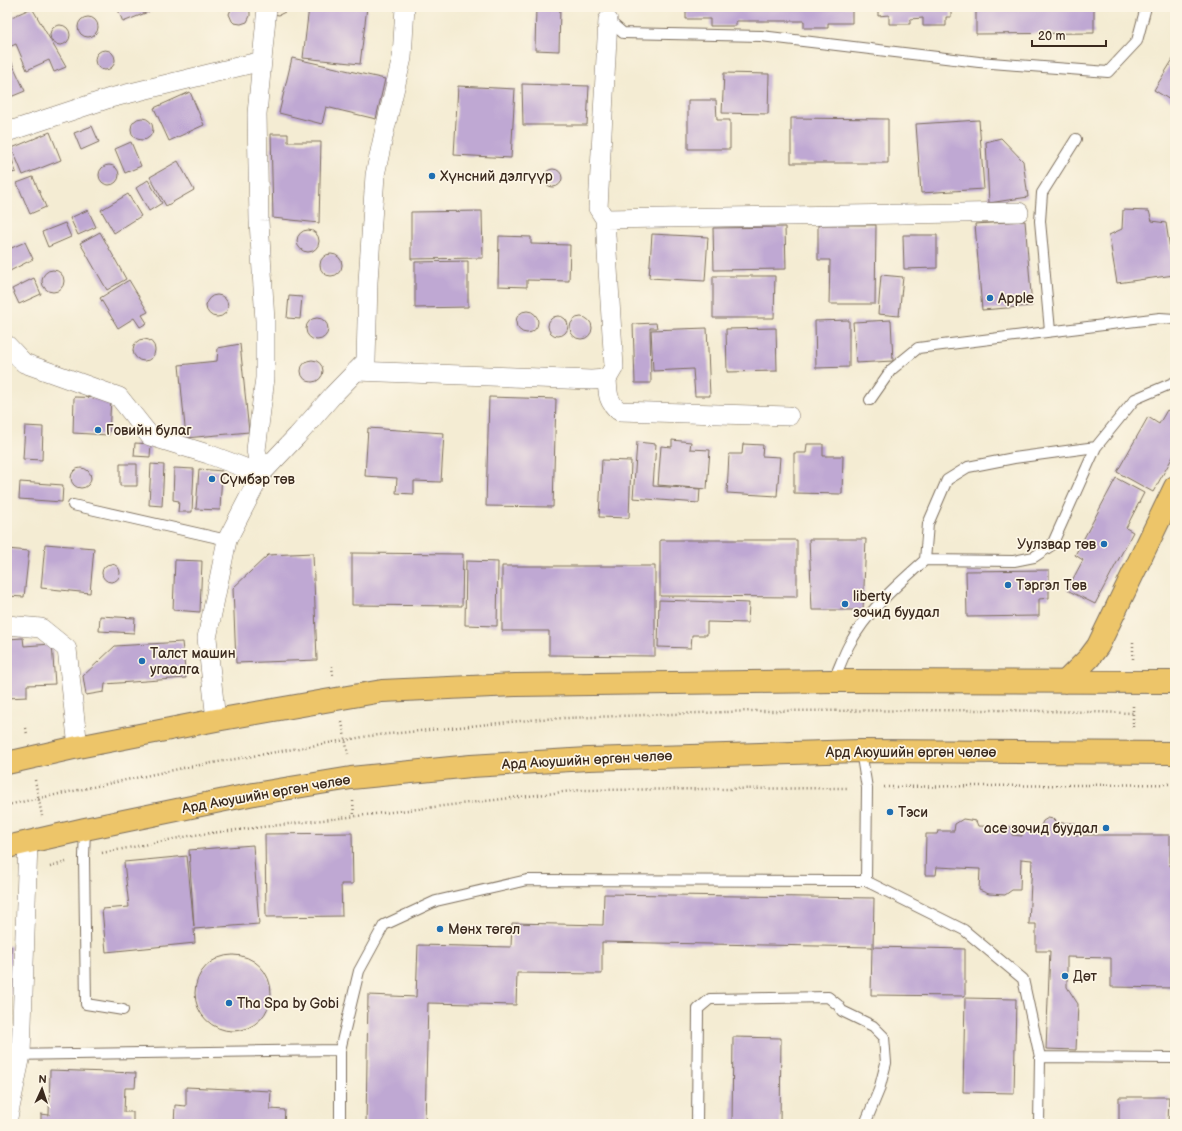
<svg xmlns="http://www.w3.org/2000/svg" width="1182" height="1131" font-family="'Balsamiq Sans',sans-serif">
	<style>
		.building { fill: #bfa8d3 }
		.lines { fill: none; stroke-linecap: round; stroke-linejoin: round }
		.lane-casing { stroke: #7c6e5d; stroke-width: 12 }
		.street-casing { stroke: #7c6e5d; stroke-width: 20 }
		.primary-casing { stroke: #7c6e5d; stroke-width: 24 }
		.path { stroke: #7c6e5d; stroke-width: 2.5; stroke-dasharray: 1 3; stroke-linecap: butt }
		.lane { stroke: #fff; stroke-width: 10 }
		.street { stroke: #fff; stroke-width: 19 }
		.primary { stroke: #edc569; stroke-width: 22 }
		.poi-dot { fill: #1f6fb2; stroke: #fcf5e5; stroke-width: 1.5 }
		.labels { text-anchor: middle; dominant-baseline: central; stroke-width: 3.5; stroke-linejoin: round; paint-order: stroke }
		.poi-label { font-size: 14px; fill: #3b2a1e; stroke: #fcf5e5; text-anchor: start }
		.street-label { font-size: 14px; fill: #3b2a1e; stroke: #fcf5e5 }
	</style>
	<rect width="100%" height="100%" fill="#fcf5e5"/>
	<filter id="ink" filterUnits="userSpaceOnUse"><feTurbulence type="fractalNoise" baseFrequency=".025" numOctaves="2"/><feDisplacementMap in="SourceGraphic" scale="8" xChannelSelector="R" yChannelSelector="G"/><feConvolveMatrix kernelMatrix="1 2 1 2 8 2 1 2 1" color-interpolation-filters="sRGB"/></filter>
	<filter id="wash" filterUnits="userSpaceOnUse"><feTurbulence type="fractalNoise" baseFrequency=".012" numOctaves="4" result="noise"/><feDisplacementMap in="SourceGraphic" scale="16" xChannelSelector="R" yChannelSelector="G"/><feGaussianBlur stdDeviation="0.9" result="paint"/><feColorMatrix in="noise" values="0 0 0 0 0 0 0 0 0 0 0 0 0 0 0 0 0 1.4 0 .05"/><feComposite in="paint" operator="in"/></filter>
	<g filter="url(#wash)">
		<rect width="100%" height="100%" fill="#f4ecd3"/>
		<g id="blocks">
			<path class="building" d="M117,7H158V8L123,22Z
				M232,7H247L250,12V16L247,22L241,24L234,23L232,21L229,14Z
				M268,7H287L285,12L279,15L273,14Z
				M309,7H367L360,64L303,58Z
				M536,7H560L559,51L535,50Z
				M686,7H852V23H828V28H804V21H736V26H710V19H686Z
				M878,7H951V17H946V26H923V18L910,19V24H889V15L878,16Z
				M976,7H1094V33L976,34Z
				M32,8L66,67L54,72L49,60L27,70L16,44L7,48V19Z
				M78 27a10 10 0 1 1 20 0a10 10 0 1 1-20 0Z
				M50 35a10 10 0 1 1 20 0a10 10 0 1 1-20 0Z
				M95 60a10 10 0 1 1 20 0a10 10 0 1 1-20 0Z
				M1175,56V103L1154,90Z
				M292,58L385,79L376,119L326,107L322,124L279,113Z
				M11,61L25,91L8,98L7,96V63Z
				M724,73L769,74L768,114L722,113Z
				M522,84L589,86L587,125H523Z
				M458,86L515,89L511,158L454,155Z
				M190,92L204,125L169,141L154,108Z
				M688,100H716L717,120H730V149H688Z
				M791,118L888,119V163H791Z
				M131 129a11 11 0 1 1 22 0a11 11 0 1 1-22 0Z
				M979,120L984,189L921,193L916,124Z
				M92,126L99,142L81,150L74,133Z
				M50,132L61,160L23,175L12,148Z
				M271,134H288V142H321L319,223L273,218Z
				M1001,138L1023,161L1028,197L989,203L986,142Z
				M131,142L141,166L125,173L115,149Z
				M7,153H10L16,172L7,174Z
				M178,161L194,190L166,206L150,177Z
				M99 175a10 10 0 1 1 20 0a10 10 0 1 1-20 0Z
				M544 178a9 9 0 1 1 18 0a9 9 0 1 1-18 0Z
				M33,177L46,207L30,214L17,183Z
				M148,180L162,203L149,211L136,188Z
				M128,194L141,216L114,233L101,210Z
				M88,210L96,227L78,235L70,218Z
				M1123,210L1149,211L1152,221L1166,223L1174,275L1117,283L1109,235L1122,229Z
				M482,211L483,258L411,259V212Z
				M1025,221L1032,306L982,310L975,224Z
				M65,223L71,237L48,247L42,232Z
				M818,225H876L875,304H829L830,260H818Z
				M785,227L786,269L714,270L713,228Z
				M297 241a11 11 0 1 1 22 0a11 11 0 1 1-22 0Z
				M100,232L126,279L107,290L80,243Z
				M652,234L708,237L705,281L649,278Z
				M903,235H937V268L904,269Z
				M499,236L531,237V244L570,245L569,281L527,280V287L498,286Z
				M25,242L33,259L8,272L7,269V250Z
				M320 265a11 11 0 1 1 22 0a11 11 0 1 1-22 0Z
				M468,261V307L415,308V262Z
				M42 281a11 11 0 1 1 22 0a11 11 0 1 1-22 0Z
				M881,275L903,277L899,316L878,314Z
				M713,276H775L774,318H713Z
				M34,278L41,294L19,304L12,289Z
				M129,280L148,312L142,315L147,323L140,327L134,318L118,328L100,298Z
				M206 306a11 11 0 1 1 22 0a11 11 0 1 1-22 0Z
				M289,296L302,297L300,319L287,318Z
				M516 322a11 11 0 1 1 22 0a11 11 0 1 1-22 0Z
				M548 326a10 10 0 1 1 20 0a10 10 0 1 1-20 0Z
				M570 328a11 11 0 1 1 22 0a11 11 0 1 1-22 0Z
				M306 329a11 11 0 1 1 22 0a11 11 0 1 1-22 0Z
				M849,320V367L816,368L815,321Z
				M891,320L893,361L856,363L853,322Z
				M656,323L657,328H650L651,383H635L633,324Z
				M707,328L710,396H695L693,369L653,371L651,330Z
				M776,328L777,371L727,372L726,329Z
				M133 350a11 11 0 1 1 22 0a11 11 0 1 1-22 0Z
				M240,344L249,432L186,438L179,365L217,361L218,348Z
				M301 371a11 11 0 1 1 22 0a11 11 0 1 1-22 0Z
				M74,397L111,398L109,435L73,433Z
				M489,397L556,399L553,507L486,506Z
				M1167,410L1175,415V453L1153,492L1117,472L1148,417L1159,424Z
				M25,426L43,427L42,460L23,459Z
				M368,428L444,433L441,482L414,481V494L396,493L397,478L365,476Z
				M672,440L691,442L690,449L710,450L707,489L658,485L661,446L672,447Z
				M637,442L656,444L653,486L700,489L699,503L633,498Z
				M135,443L151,444L150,457L134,456Z
				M743,444L763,445L762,456L780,457L777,496L727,493L729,454H742Z
				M807,444H823V456H843L842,494L794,493V453H806Z
				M602,460L631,461L629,518L599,517Z
				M120,464H137V486H120Z
				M151,464L164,465L162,506L149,505Z
				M71 478a10 10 0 1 1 20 0a10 10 0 1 1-20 0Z
				M174,468L194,469L192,512H178L179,501L173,500Z
				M199,469L222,471L220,510L196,509Z
				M1116,478L1144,493L1126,528L1133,532L1095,604L1067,590L1083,560L1075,555Z
				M20,482L63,485L62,502L19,499Z
				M809,539H866L863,610H812Z
				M660,540H797V597L660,596Z
				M45,544L94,548L90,593L41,588Z
				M7,549L29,551L24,597L7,596Z
				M313,553L317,660L236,663L233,588L268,555Z
				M352,553L463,554L462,606L352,605Z
				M175,560L202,561L200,612L173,610Z
				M466,561L498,562L497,626L465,625Z
				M102 573a9 9 0 1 1 18 0a9 9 0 1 1-18 0Z
				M502,566H655V656L549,655V631H502Z
				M1049,570V598L1039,599V616L967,617L966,571Z
				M659,600L749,603L748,623L707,622V635H692L691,648L658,647Z
				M100,616L135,618L134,633L99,631Z
				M23,638L24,646L52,644L55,684L27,685V697L7,698V639Z
				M182,642L186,678L105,684L104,692L86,695L83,676L115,646Z
				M1048,818L1053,819L1057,823H1075V835H1170V866H1175V988L1111,987V958L1067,957V987L1078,1004L1076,1050L1046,1049L1050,951H1036V924H1029L1032,860L1021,859L1020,890H1012L1005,895L989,894L979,890L980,869L937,867L936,875H925L926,834H937L938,831H954L955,824L963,819L976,821L978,826L1012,827V835L1022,836V828H1040L1043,821Z
				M352,833L353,884H341L342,916L266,917L265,834Z
				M253,845L259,924L194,929L195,943L106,952L102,909L129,907L124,862L187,856L194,927L189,850Z
				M604,894L874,898L873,947L965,949V996L871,995L872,947L602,942V974L517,973L516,1005L428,1003L425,1124H366L368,995L416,997L418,945L511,947L512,923L603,925Z
				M7,946H11L10,1021H7Z
				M195 993a38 38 0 1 1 76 0a38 38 0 1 1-76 0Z
				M965,998L1016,999L1014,1093L963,1092Z
				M733,1037L781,1038L780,1124H732Z
				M50,1070L136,1073L135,1088H125L124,1112H133V1124H41V1114L49,1115Z
				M186,1087L271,1091L270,1109L285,1110L284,1124H174L175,1105L186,1106Z
				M1119,1097H1169L1168,1124H1119Z"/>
		</g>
	</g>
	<g filter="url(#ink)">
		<use href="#blocks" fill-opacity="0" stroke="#7c6e5d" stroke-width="1"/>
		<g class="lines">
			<defs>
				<path id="lane" d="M610,7L608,20L623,33L761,36L979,62L1108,72L1137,41L1146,7
					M1050,331L1040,221L1042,193L1076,139
					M870,400L891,370L918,348L1160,318L1175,319
					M73,505L227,540
					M925,560L928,524L947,480L968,467L1014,458L1096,447
					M833,681C839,669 843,656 849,645C867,611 897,585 925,560L1014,561L1034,557L1052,545L1096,447L1135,399L1175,382
					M861,751L867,788L866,881
					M85,829L84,857L86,1004L123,1010
					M7,1055L340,1050
					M1040,1057L1175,1058
					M340,1124V1050L359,971L384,925L436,901L527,880L866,881L964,930L1023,979L1040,1057L1039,1124
					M697,1124L698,1009L710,999L828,997L838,1005L842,1011L873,1026L884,1037L886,1063L879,1090L865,1124"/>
				<path id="street" d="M7,132L110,98L262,61
					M605,219L1019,212
					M7,345L24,363L119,397L150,436L208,454L261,474L256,450L265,378V321L259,221L257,114L267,7
					M356,371L591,380L607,379L614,367L605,219L598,208L608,20
					M607,379C608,393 607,401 619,411L789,416
					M7,625L41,628L67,649L78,747
					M216,720L207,638L227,540L261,474L297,436L333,395L366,361L368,282L375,175L384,133L402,58L405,7
					M7,1122L21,1055L28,842"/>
				<path id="primary" d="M1065,682L1089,658L1098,646L1175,487
					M7,763L78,747L216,720L382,691L515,685L833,681L1175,682
					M7,847L85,829L254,794L351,778L471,766L588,759L861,751L1175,753"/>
			</defs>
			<use href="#lane" class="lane-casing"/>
			<use href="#street" class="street-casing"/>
			<use href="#primary" class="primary-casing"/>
			<path class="path" d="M1133,659V639
				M332,666L333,676
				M1133,706V729
				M342,722L348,754
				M26,728L27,735
				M35,780L42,816
				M884,787L1175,784
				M353,801L354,816
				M7,805L183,768L369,736L540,719L752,711L999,710L1133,713
				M102,853L194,835L580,790L849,788
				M50,867L66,862"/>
			<use href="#lane" class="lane"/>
			<use href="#street" class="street"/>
			<use href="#primary" class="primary"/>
		</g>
	</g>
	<g class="poi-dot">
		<circle cx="432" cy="176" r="4"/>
		<circle cx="990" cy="298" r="4"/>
		<circle cx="98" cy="430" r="4"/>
		<circle cx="212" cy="479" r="4"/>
		<circle cx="1104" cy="544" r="4"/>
		<circle cx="1008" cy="585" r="4"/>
		<circle cx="845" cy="604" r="4"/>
		<circle cx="142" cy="661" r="4"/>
		<circle cx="890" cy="812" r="4"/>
		<circle cx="1106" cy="828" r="4"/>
		<circle cx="440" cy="929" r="4"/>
		<circle cx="1065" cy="976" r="4"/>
		<circle cx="229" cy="1003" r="4"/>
	</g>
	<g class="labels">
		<g class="poi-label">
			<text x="440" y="176">Хүнсний дэлгүүр</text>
			<text x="998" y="298">Apple</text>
			<text x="106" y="430">Говийн булаг</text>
			<text x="220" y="479">Сүмбэр төв</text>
			<text x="1096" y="544" text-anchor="end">Уулзвар төв</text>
			<text x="1016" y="585">Тэргэл Төв</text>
			<text x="853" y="596">liberty<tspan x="853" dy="16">зочид буудал</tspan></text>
			<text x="150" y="653">Талст машин<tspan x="150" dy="16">угаалга</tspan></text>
			<text x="898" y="812">Тэси</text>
			<text x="1098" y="828" text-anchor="end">ace зочид буудал</text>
			<text x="448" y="929">Мөнх төгөл</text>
			<text x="1073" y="976">Дөт</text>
			<text x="237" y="1003">Tha Spa by Gobi</text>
		</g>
		<g class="street-label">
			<text x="911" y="752">Ард Аюушийн өргөн чөлөө</text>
			<text transform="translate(587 760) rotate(-3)">Ард Аюушийн өргөн чөлөө</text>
			<text transform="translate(266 794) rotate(-10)">Ард Аюушийн өргөн чөлөө</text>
		</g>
	</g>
	<rect width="1182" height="1131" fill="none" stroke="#fcf5e5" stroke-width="24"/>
	<g transform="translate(42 1089) rotate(3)" stroke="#fcf5e5" stroke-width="3" paint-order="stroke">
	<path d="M0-3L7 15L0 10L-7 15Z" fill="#3b2a1e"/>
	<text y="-6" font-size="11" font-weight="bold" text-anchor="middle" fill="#3b2a1e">N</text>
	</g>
	<path d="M1032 40v6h74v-6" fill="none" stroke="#3b2a1e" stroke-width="2"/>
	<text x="1038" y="40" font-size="12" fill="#3b2a1e" stroke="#fcf5e5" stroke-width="3" paint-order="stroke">20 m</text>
</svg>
